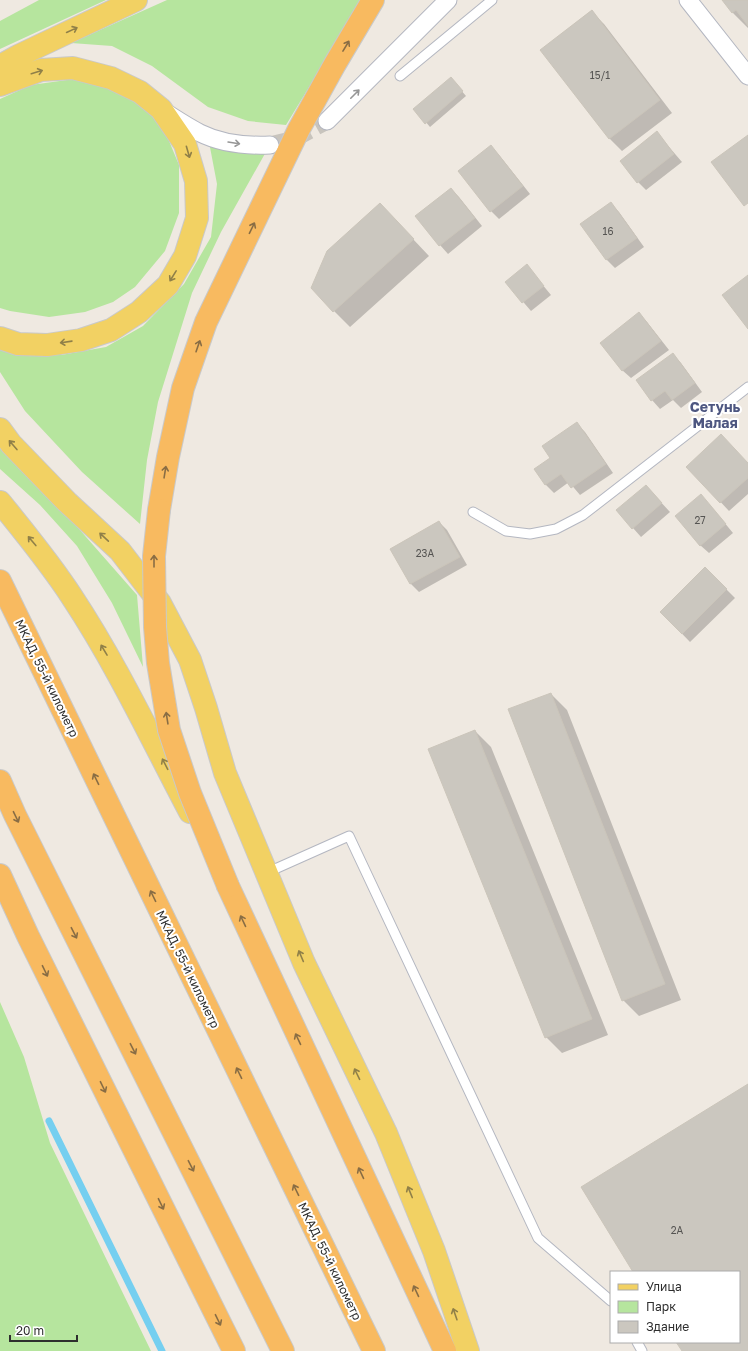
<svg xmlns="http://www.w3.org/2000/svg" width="748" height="1351" font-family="'Golos Text',sans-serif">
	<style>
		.green { fill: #b6e59e }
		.shadow { fill: #0003 }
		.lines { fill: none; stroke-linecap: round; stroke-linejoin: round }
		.stream { stroke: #75cff0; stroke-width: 7 }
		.building { fill: #cbc7bf; stroke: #cbc5ba }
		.minor-tunnel { stroke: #c8c4bd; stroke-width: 17; stroke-dasharray: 17 8; stroke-linecap: butt }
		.service-casing { stroke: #b4b7c1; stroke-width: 11 }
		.minor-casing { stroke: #b4b7c1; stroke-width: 19 }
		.primary-casing { stroke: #c9c9c9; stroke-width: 24 }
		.trunk-casing { stroke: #c9c9c9; stroke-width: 24 }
		.service { stroke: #fff; stroke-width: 9 }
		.minor { stroke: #fff; stroke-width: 17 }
		.primary { stroke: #f2d163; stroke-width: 22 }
		.trunk { stroke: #f8ba60; stroke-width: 22 }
		.trunk-bridge-casing { stroke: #c9c9c9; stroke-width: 24; stroke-linecap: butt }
		.trunk-bridge { stroke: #f8ba60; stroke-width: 22 }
		.oneway { stroke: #908048 }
		.oneway2 { stroke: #896d44 }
		.oneway3 { stroke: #969696 }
		.labels { text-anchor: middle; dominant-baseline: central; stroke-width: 4; stroke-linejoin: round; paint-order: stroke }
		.number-label { font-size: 10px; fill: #555452 }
		.street-label { font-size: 12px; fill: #2e2e2e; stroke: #fff }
		.quarter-label { font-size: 14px; font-weight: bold; fill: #4d5680; stroke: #fff }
	</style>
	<rect width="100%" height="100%" fill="#efe9e1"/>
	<path class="green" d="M39,0H106L0,49V21Z
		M167,0H362L286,125L248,121L208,107L152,66L112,46L71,43Z
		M74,79L112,88L138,102L162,124L179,165V213L165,251L135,287L113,302L85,312L49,317L10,311L0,308V99L31,85Z
		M209,142L267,150L221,232L192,293L158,402L147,460L140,524L82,472L25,411L0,372V349L16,353L61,355L106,347L143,326L184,284L211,237L217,184Z
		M0,439L137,595L143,667L112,603L77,546L40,505L0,469Z
		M0,1002L24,1057L50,1143L151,1351H0Z"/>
	<path class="shadow" d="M723,0H748V28L733,13Z
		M591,11L604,24L672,113L622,151L610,139L541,50Z
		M454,82L466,96L430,127L415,109Z
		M657,133L682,162L646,190L638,182Z
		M491,147L499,155L530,194L499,219L491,211Z
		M451,189L459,197L482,226L448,254L440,245Z
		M610,203L619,212L644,247L615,268L606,259Z
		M380,204L429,256L350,327L334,311Z
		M527,266L551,295L531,311L506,282Z
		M639,314L647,322L669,350L631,378L622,370Z
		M673,355L681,363L702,392L681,408L673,400L660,409L652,400L638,380Z
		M577,424L585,432L613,473L580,495L569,482L554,493L546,485L535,469L552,458Z
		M748,464V494L729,511L688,467Z
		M646,486L670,512L641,537L633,528Z
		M709,504L733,533L709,553L700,545Z
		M439,522L447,530L467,565L419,592L411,584L391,549Z
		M705,568L735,598L690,642L661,612Z
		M551,694L567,710L681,1000L639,1016L623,1000Z
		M475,731L491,747L608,1035L562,1053L546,1037Z"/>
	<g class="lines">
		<path class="stream" d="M49,1121L162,1351"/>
	</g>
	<path class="building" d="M722,0H748V26L736,10L732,13Z
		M592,10L660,100L609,139L540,50Z
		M451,77L463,91L425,124L413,109Z
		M657,131L674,154L637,183L620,161Z
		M748,135V203L744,206L711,162Z
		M491,145L523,186L490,212L458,171Z
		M451,188L475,218L439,246L415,216Z
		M611,202L637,238L606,260L580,224Z
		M380,203L414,239L333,312L311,288L327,251Z
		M527,264L544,286L522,303L505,282Z
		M748,275V329L722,295Z
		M639,312L661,341L622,371L600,343Z
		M673,353L695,383L672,400L665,391L651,401L636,380Z
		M577,422L606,464L571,488L561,474L545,485L534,469L550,458L542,446Z
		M721,434L748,463V478L720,503L686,467Z
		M646,485L662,503L632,529L616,510Z
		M701,494L726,524L700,546L675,516Z
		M439,521L460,557L410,584L390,549Z
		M705,567L727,589L682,634L660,612Z
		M551,693L665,984L622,1001L508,709Z
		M475,730L592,1019L545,1038L428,749Z
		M748,1084V1351H682L676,1342H739V1272H633L581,1187Z"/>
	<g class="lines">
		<path class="minor-tunnel" d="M270,145L294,139L327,121"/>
		<defs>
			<path id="service" d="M400,76L492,0
				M473,512L506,531L530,534L556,529L583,515L748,387
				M266,873L349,836L538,1238L611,1301
				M637,1342L642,1351"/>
			<path id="minor" d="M688,0L748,76
				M165,112C176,119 188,127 200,133C222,144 246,146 270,145
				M327,121L448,0"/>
			<path id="primary" d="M0,66L18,56L136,0
				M0,85L41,70L73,68L111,78L140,92L161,109L185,144L196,181L197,218L185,256L168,285L139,312L111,330L81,340L47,345L18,344L0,338
				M0,429L11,444L67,502L120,551L160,603L190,660L206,708L225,773L304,963L386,1133L434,1251L468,1351
				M0,502C25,533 50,563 72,597C117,665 152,740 190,812"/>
			<path id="trunk" d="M159,510L168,457L183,388L206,322L299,129L335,64L373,0
				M0,581L374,1351
				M0,781L15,815L283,1351
				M0,875L28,936L234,1351
				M228,886L445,1351"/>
		</defs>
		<use href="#service" class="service-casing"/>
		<use href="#minor" class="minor-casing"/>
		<use href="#primary" class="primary-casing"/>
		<use href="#trunk" class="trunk-casing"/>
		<use href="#service" class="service"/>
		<use href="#minor" class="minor"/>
		<use href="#primary" class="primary"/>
		<use href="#trunk" class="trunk"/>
		<defs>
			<path id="trunk-bridge" d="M159,510L154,556L155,627L158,663L169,730L190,793L228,886"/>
		</defs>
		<use href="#trunk-bridge" class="trunk-bridge-casing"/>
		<use href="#trunk-bridge" class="trunk-bridge"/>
	</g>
	<defs><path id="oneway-shaft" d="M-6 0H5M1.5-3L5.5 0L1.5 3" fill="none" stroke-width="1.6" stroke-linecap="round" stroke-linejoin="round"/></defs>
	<g class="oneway">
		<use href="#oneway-shaft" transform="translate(72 30) rotate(-25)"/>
		<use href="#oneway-shaft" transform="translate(37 72) rotate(-17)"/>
		<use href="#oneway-shaft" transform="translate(188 152) rotate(74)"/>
		<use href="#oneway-shaft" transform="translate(173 276) rotate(122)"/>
		<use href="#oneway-shaft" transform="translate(66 342) rotate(172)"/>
		<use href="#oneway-shaft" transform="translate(13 445) rotate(-131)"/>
		<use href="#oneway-shaft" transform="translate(104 537) rotate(-137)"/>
		<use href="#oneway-shaft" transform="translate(32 541) rotate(-130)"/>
		<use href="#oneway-shaft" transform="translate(104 650) rotate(-121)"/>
		<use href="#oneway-shaft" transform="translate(165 764) rotate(-117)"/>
		<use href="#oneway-shaft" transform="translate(301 956) rotate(-113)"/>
		<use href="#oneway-shaft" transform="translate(357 1074) rotate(-116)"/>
		<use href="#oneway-shaft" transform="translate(410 1192) rotate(-112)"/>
		<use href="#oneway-shaft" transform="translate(455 1314) rotate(-109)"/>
	</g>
	<g class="oneway2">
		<use href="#oneway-shaft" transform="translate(346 46) rotate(-59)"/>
		<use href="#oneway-shaft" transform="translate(252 228) rotate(-64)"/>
		<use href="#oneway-shaft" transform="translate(198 346) rotate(-71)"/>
		<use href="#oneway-shaft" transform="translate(165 472) rotate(-81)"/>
		<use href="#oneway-shaft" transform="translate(154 561) rotate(-90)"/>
		<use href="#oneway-shaft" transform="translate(167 718) rotate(-99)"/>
		<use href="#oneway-shaft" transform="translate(96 779) rotate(-116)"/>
		<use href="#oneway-shaft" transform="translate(16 817) rotate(64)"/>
		<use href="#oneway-shaft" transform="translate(153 896) rotate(-116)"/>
		<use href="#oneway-shaft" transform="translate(243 921) rotate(-115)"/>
		<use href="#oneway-shaft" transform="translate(74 933) rotate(63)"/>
		<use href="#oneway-shaft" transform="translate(45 971) rotate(64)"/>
		<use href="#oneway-shaft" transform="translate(298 1039) rotate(-115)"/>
		<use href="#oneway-shaft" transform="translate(133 1049) rotate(63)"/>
		<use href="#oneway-shaft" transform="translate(239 1073) rotate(-116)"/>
		<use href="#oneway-shaft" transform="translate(103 1087) rotate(64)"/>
		<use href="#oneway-shaft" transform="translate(191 1166) rotate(63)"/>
		<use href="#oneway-shaft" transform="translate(361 1173) rotate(-115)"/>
		<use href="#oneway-shaft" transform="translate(296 1190) rotate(-116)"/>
		<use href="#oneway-shaft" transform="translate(161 1204) rotate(64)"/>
		<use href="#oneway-shaft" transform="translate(416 1291) rotate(-115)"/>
		<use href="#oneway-shaft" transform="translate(218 1320) rotate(64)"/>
	</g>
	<g class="oneway3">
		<use href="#oneway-shaft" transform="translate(355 94) rotate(-45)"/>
		<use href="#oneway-shaft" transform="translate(234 143) rotate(9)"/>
	</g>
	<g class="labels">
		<g class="number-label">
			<text x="600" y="75">15/1</text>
			<text x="608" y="231">16</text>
			<text x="700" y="520">27</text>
			<text x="425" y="553">23А</text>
			<text x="677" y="1230">2А</text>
		</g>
		<g class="street-label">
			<text transform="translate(47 678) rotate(64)">МКАД, 55-й километр</text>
			<text transform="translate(188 969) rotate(64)">МКАД, 55-й километр</text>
			<text transform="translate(330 1261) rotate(64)">МКАД, 55-й километр</text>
		</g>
		<g class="quarter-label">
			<text x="715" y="406">Сетунь<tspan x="715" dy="16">Малая</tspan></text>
		</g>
	</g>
	<rect x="610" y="1271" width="130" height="72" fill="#ffffff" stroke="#ababab"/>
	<rect x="618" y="1284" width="20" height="6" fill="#f2d163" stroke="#ababab"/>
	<text x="646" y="1291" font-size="12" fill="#2e2e2e">Улица</text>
	<rect x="618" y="1301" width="20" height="12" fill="#b6e59e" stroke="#ababab"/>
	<text x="646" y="1311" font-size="12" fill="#2e2e2e">Парк</text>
	<rect x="618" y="1321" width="20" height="12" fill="#cbc7bf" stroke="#ababab"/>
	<text x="646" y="1331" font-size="12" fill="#2e2e2e">Здание</text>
	<path d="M10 1335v6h67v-6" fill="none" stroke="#2e2e2e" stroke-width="2"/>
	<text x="16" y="1335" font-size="12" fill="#2e2e2e" stroke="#ffffff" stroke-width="3" paint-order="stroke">20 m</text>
</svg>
